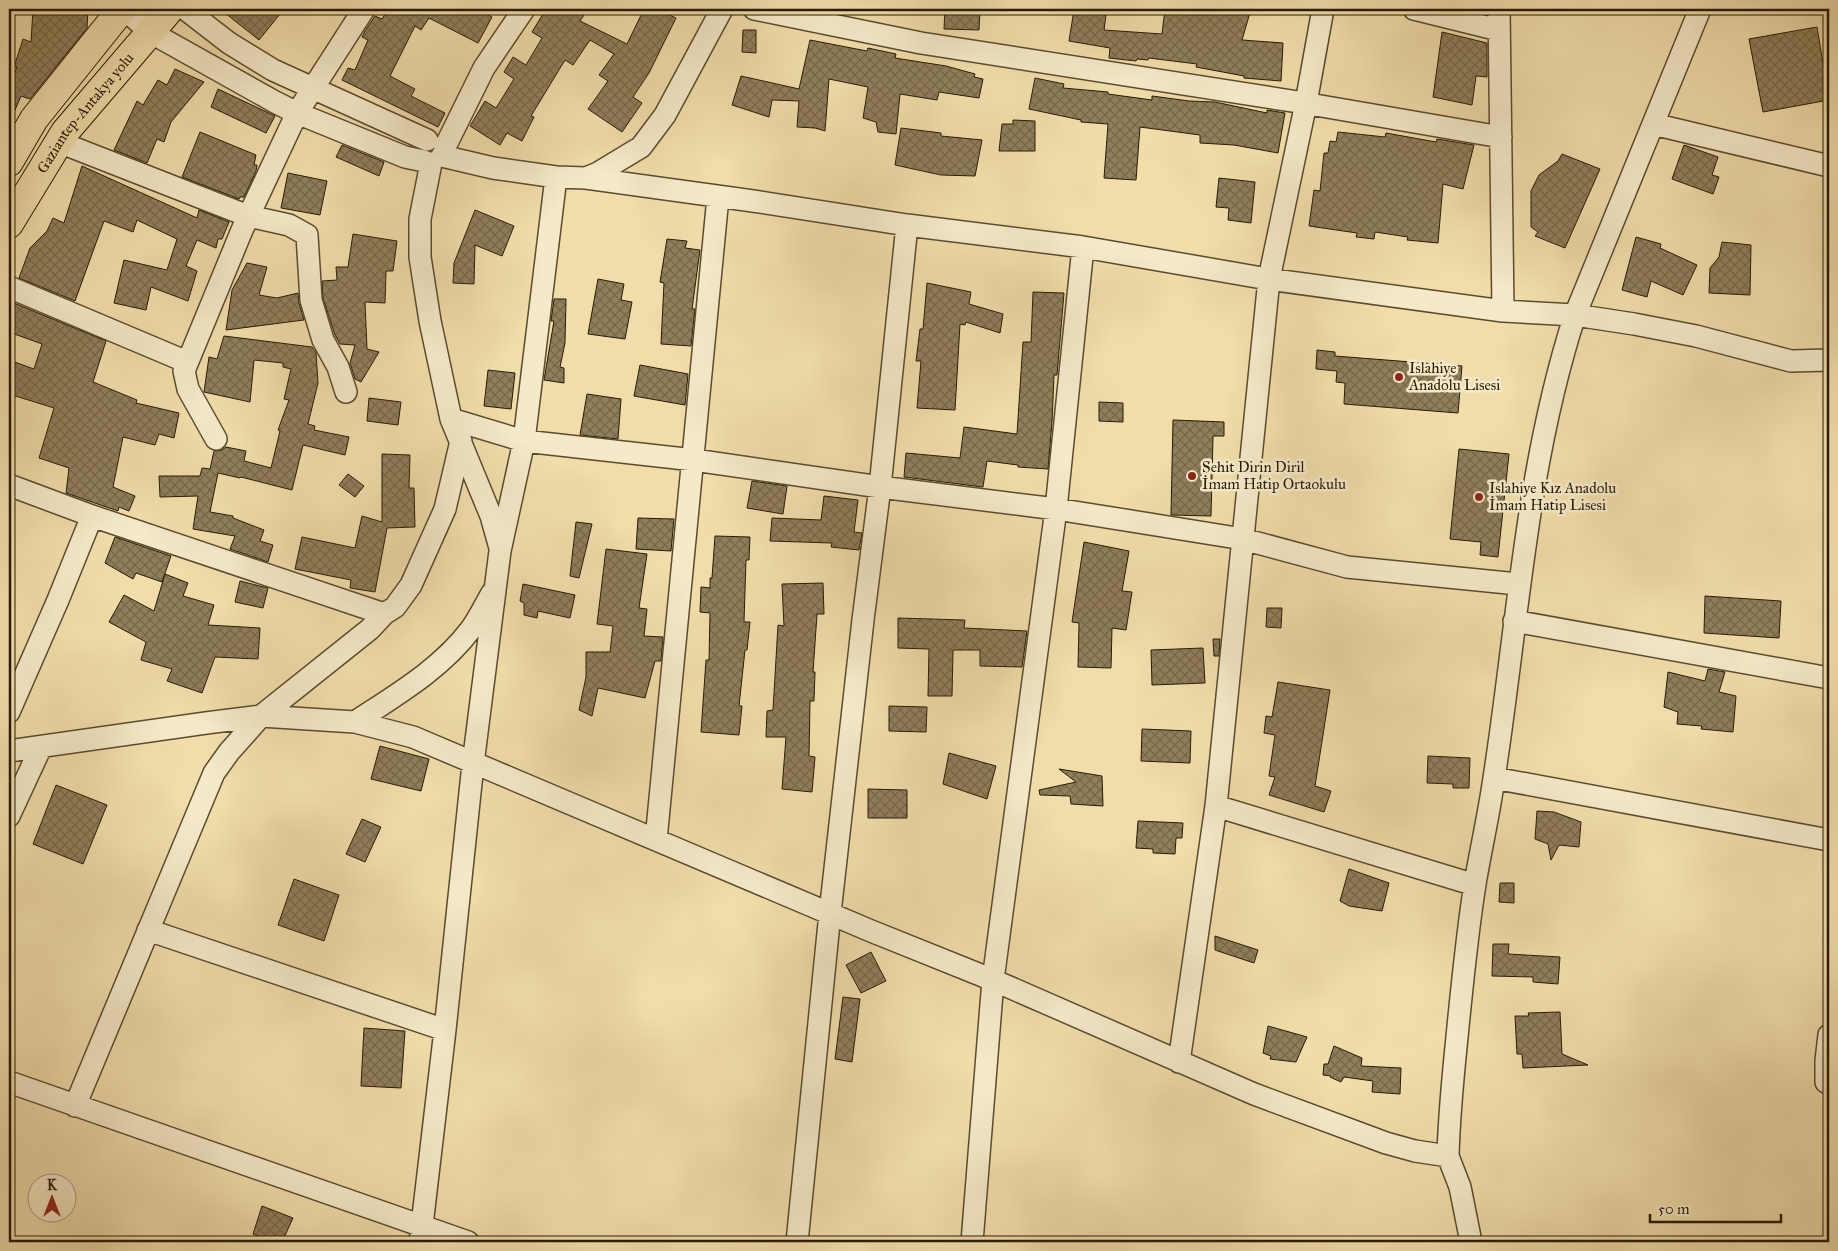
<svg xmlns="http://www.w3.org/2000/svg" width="1838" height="1251" font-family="'IM FELL Great Primer',serif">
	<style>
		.building { fill: url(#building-cross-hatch); stroke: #281a06 }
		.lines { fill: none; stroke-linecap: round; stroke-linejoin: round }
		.minor-casing { stroke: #5a4b2f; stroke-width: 24 }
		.major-casing { stroke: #281a06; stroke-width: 30 }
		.minor { stroke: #f5e9c8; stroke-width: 21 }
		.major { stroke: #f0ddaa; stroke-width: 28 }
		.poi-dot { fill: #8f2418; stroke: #f5e9c8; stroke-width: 2 }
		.labels { text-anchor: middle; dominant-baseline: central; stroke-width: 5; stroke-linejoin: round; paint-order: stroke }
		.street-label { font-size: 15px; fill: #281a06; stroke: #f5e9c8 }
		.poi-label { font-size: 15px; fill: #281a06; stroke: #f5e9c8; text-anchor: start }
	</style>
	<defs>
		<pattern id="building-cross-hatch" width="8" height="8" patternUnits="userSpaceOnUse" patternTransform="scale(1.25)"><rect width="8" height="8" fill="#907f5b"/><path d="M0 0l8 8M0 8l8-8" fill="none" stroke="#766749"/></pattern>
	</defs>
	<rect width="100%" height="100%" fill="#f0ddaa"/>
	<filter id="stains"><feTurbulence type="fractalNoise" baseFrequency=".004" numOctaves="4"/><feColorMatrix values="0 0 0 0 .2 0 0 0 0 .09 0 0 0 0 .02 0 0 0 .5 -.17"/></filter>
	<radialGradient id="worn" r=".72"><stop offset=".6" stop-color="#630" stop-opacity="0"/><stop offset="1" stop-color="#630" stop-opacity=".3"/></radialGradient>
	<path class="building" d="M33,9H88L87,28L30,99L21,96L9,124V88L17,67H14L23,39L31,42Z
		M220,9H284L259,40Z
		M388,9H476L492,17L478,43L429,18L421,30L415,26L390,76L415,89L411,96L445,113L438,127L342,80L348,68L355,70L368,40L362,37L365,31L375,16L382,19Z
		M546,9H588L580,21L627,44L644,9H656L676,18L649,73L633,97L642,103L622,132L588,109L608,81L599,75L614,54L590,40L573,65L565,60L531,116L534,117L522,141L507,133L500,145L470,126L485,101L496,108L514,79L504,72L513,57L526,65L542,38L532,32Z
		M945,9H980L979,30L944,29Z
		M1165,9H1251L1242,40L1283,43L1281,81L1244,78V76L1196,67L1197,64L1149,58L1148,60L1137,59L1136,61L1109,58L1110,48L1069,41L1074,10L1106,15L1104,30L1162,34Z
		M1817,27L1829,100L1763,112L1749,39Z
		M743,30H756V53L742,52Z
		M1442,32L1487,43V77L1476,76L1472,105L1433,97Z
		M810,40L867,51L868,48L896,54L895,58L946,66L975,74L974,77L983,79L979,98L939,92L937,100L900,94L896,134L878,132L876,122L863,118L868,87L829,79L825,131L815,128L797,127L799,101L772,100L769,117L732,105L741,76L799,89Z
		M175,69L204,82L171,122L164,142L157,139L147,163L114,150L137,101L143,105L158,80L167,85Z
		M1035,78L1064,84L1063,88L1108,92V94L1152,100V96L1189,101L1215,102L1267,113V110L1285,113L1278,153L1234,145L1200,143V135L1140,127L1136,180L1104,178L1108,124L1081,122V120L1029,109Z
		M218,89L275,116L266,133L211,107Z
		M1013,120L1035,121V151H999L1002,124H1013Z
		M901,128L941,133V136L982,140L975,176L941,175L895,165Z
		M200,132L256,155L254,165H257L256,171L244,197H240L239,199L182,177Z
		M1338,132L1385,137L1386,133L1436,142L1437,139L1474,145L1463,189L1443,184L1438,243L1407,240L1408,237L1375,232L1374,239L1356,237L1357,233L1309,226L1314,190L1320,191L1324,153H1328L1330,141L1336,142Z
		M342,145L384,162L379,176L336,157Z
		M1684,145L1718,157L1712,175L1719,177L1713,194L1672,179Z
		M1562,154L1600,169L1565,248L1535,236L1538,232L1531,227V191L1539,175L1558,161Z
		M82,166L197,218L199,210L229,222L222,239H218L216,248L197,240L186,266L197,271L188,301L151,287L146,310L114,303L124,260L167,270L177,239L137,220L133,232L104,221L75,301L19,278L30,248L47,231L53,218L64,223Z
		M288,173L327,181L320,215L281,208Z
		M1219,178L1255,182L1251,223L1228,220L1229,208L1216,207Z
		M475,210L514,226L502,256L475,245L474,284L453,283L454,263Z
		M353,234L397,241L393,271H386L385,303L365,302L367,349L379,352L361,382L355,379L350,363L355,345L340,344L335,335L323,298L322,281L337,280L336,267H348Z
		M1636,237L1661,244L1660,248L1697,265L1683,295L1651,281L1647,297L1622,290Z
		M667,239L687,241L685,248L700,250L692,309H695L691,346L661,344L664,283L660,282Z
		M1722,242L1751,245L1750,295L1709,293L1710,268L1719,257Z
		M247,263L267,267L259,295L277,298L298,293L299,303L304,320L226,330L232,290Z
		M598,279L624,284L621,300L632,302L625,339L588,334Z
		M927,283L971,292L969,304L1003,314L1000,333L966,322L965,325L960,324L955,410L917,408L921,361H916L920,329H923Z
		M1033,292L1064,293L1057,375H1054L1052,422L1048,469L1018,467V465L987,461L983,487L904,477L906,453L960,458L964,427L1017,434L1023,342H1031Z
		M554,299H566L565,343L560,367L564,368V383L544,380L554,321H551Z
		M9,301L106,341L93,382L137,400L136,403L179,413L174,438L159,434L155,445L123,437L113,487L135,496L129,511L119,507L118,511L66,493L69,468L39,458L54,408L9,394V360L34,369L42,344L9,332Z
		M224,336L312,347L316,353L318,383L308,424L315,426L314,430L349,437L345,455L303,445L292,490L241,477L240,478L218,473L210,512L233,516V518L264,530L260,541L273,545L268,562L230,549L235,536L193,529L198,496L160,497L159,476H200L202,468L210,469L214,451L222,450L226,447L246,451L244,461L271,468L280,431L278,430L289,400L284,399L291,369L283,367V363L254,360L250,402L204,392L209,357L217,359Z
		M1317,350L1335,352V356L1462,366L1458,413L1344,404L1345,383L1336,382L1337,371L1316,369Z
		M640,365L688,374L685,405L634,396Z
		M488,370L515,373L511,409L484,406Z
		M587,394L621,399L618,439L580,435Z
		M369,398L401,402L398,425L367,421Z
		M1099,402L1123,403V422L1099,421Z
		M1173,420L1224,422V436H1213L1211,516L1171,515Z
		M1459,449L1509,454L1498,557L1480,555L1481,542L1450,539Z
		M382,454L410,455L409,488H414L415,527L387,528L375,592L350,588L351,580L295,569L302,537L355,548L362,516L382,522Z
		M348,474L364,486L355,497L339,485Z
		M752,481L787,486L783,514L747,508Z
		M824,496L858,500L854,532L862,533L859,550L831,547L832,543L770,541L772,518L821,520Z
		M638,518L674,519L671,551L636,549Z
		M576,522L592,524L579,578L570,576Z
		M715,536L750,537L749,560H746L744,622H750L747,650H745L739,706H742L739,735L701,732L706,660H709L710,613L700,612L701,587L710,588V578H712Z
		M115,537L171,556L162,582L136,573L133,579L105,563Z
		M1084,542L1129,551L1122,591L1132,592L1126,630L1112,628L1111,668L1078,667L1079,623L1072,622Z
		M606,549L647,554L639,608L647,609L644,636L663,637L661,661H655L645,698L598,688L592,716L579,710L586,677V652H610L613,626L597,624Z
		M165,574L188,583L183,596L214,605L208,625L260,628L258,659L215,657L202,693L167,681L172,669L141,660L146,642L109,622L124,595L154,611Z
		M240,581L268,588L263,608L235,602Z
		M823,583L824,614H817L813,672H815L814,701H810L809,756L815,757L812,792L782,789L786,737H766L767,711L773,710L778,625L784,626L782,584Z
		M523,584L575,595L570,618L538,611L537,618L524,615V603L520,601Z
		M1705,596L1781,601L1779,638L1704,633Z
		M1267,608H1282L1281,628L1266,627Z
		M898,618L965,620L964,628L1027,631L1022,667L980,666V650H953L952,696H928L929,649L898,648Z
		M1213,639H1220L1219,656H1214Z
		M1203,648L1205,683L1152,685L1151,650Z
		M1708,669L1725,672L1719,692L1736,696L1733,732L1701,729L1702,726L1677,724L1678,712L1664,707L1668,672L1705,681Z
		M1278,682L1330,690L1315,786L1331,791L1324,812L1269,795L1275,777L1269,776L1275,735L1264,733L1266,716L1272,717Z
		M889,706L927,707L926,732L889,731Z
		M1142,729L1191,731L1190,763L1141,761Z
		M380,746L429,759L421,791L371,779Z
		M949,753L996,766L987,799L943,784Z
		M1428,756L1470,758L1469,788H1453V784L1427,783Z
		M1059,769L1102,776L1103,806L1071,804L1070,796L1040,795L1039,790L1076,782Z
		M56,785L107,805L83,864L33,844Z
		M868,789L907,790V818H868Z
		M1537,811L1554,812L1581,822L1579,847L1559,845L1551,860L1548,844L1535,839Z
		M362,819L381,827L365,862L346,854Z
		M1138,821L1183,823L1182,838H1176L1175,854L1153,853V849L1136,848Z
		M1349,869L1389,883L1382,911L1349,906L1340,901Z
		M294,879L339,895L324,941L278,925Z
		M1500,883H1514V903L1499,902Z
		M1215,936L1258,950L1254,963L1215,950Z
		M1493,944H1509L1508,954L1560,957L1558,984L1533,982V977L1492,976Z
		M871,952L886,981L861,993L846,965Z
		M843,997L860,999L852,1062L835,1059Z
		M1560,1012L1562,1054L1588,1065L1523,1068L1522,1054H1517L1515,1016H1529L1528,1013Z
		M1268,1026L1307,1037L1296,1062L1270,1059L1271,1056L1263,1053Z
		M364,1028L405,1031L401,1088L361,1086Z
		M1334,1046L1362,1058L1361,1066L1401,1068L1400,1094L1372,1092L1373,1081L1344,1077L1341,1082L1330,1077L1331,1076L1323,1075L1324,1064H1328Z
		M262,1206L293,1218L282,1242H276L253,1234Z"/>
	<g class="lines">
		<defs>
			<path id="minor" d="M124,9L150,32L275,102L297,113L405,157L424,161
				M185,9L229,43L273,70L427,140
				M754,9L921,43L1298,102L1501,137
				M1414,9L1499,30
				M1499,9L1503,311
				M1653,124L1829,166
				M59,142L248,216L289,225L307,235L311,300L323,340L338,367L346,392
				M445,147L484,68L524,9
				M442,156L493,168L556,177L586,178L753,201L907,225L1083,247L1268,279L1503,311L1575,315L1634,324L1696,336L1791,361L1829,360
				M431,163L420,219V257L430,321L451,419L491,516L500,548
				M586,178L598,173L641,147L665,115L722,9
				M9,287L187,362
				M451,419L524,441L694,460L880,487L1056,509L1243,539L1347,567L1518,584
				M216,439L188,389L184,371L242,230L297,113L364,9
				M9,485L92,516L384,614
				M1514,621L1829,678
				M9,712L58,600L92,516
				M355,722C396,695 441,669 471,629C479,618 485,605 492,593
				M9,751L206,723L261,716L355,722L413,737L871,931L993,980L1254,1094L1386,1143L1415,1151L1448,1156C1449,1116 1453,1076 1457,1037C1462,986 1467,934 1475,884C1481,848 1489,814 1494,778C1518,623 1526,466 1575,315L1700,9
				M1494,778L1829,840
				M1216,806L1475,885
				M9,816L41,747
				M656,840L718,197
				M148,930L445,1030
				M1179,1062L1216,806L1269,279L1306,103L1323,9
				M9,1082L468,1242
				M1826,1082V1061L1829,1035
				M75,1106L214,773L229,752L261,716L370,629L384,614L395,607L411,585L445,509L461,441
				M1448,1156L1460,1187L1471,1242
				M420,1242L445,1030L473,764L500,551L524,441L556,177
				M797,1242L830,913L863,620L880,487L907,225
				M972,1242L993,980L1056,509L1083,247"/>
			<g id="major">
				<path d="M9,162L34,119L122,9"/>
				<path id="s1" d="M9,224L65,132L170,9"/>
			</g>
		</defs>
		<use href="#minor" class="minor-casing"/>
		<use href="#major" class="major-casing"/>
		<use href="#minor" class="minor"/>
		<use href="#major" class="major"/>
	</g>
	<g class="poi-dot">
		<circle cx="1399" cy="377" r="5"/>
		<circle cx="1192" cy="476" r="5"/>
		<circle cx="1479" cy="497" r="5"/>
	</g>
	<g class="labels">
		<g class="street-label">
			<text stroke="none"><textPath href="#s1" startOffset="135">Gaziantep-Antakya yolu</textPath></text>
		</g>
		<g class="poi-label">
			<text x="1409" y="368">Islahiye<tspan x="1409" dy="17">Anadolu Lisesi</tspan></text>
			<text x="1202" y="467">Şehit Dirin Diril<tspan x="1202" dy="17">İmam Hatip Ortaokulu</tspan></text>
			<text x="1489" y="488">Islahiye Kız Anadolu<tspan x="1489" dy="17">İmam Hatip Lisesi</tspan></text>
		</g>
	</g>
	<rect width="1838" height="1251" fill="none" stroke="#f0ddaa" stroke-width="30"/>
	<rect x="10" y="10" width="1818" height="1231" fill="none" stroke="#281a06" stroke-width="2.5"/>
	<rect x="15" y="15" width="1808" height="1221" fill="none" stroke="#281a06"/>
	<g transform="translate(52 1198)"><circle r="24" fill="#f5e9c8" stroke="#a3967a"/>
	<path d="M0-4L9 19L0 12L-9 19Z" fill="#8f2418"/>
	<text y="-8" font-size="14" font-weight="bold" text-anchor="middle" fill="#281a06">K</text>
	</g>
	<path d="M1650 1214v8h131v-8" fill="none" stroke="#281a06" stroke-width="2.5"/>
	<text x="1658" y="1214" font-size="15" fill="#281a06" stroke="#f5e9c8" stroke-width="4" paint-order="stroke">50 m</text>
	<rect width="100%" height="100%" filter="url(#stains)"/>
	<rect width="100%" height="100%" fill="url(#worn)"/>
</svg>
